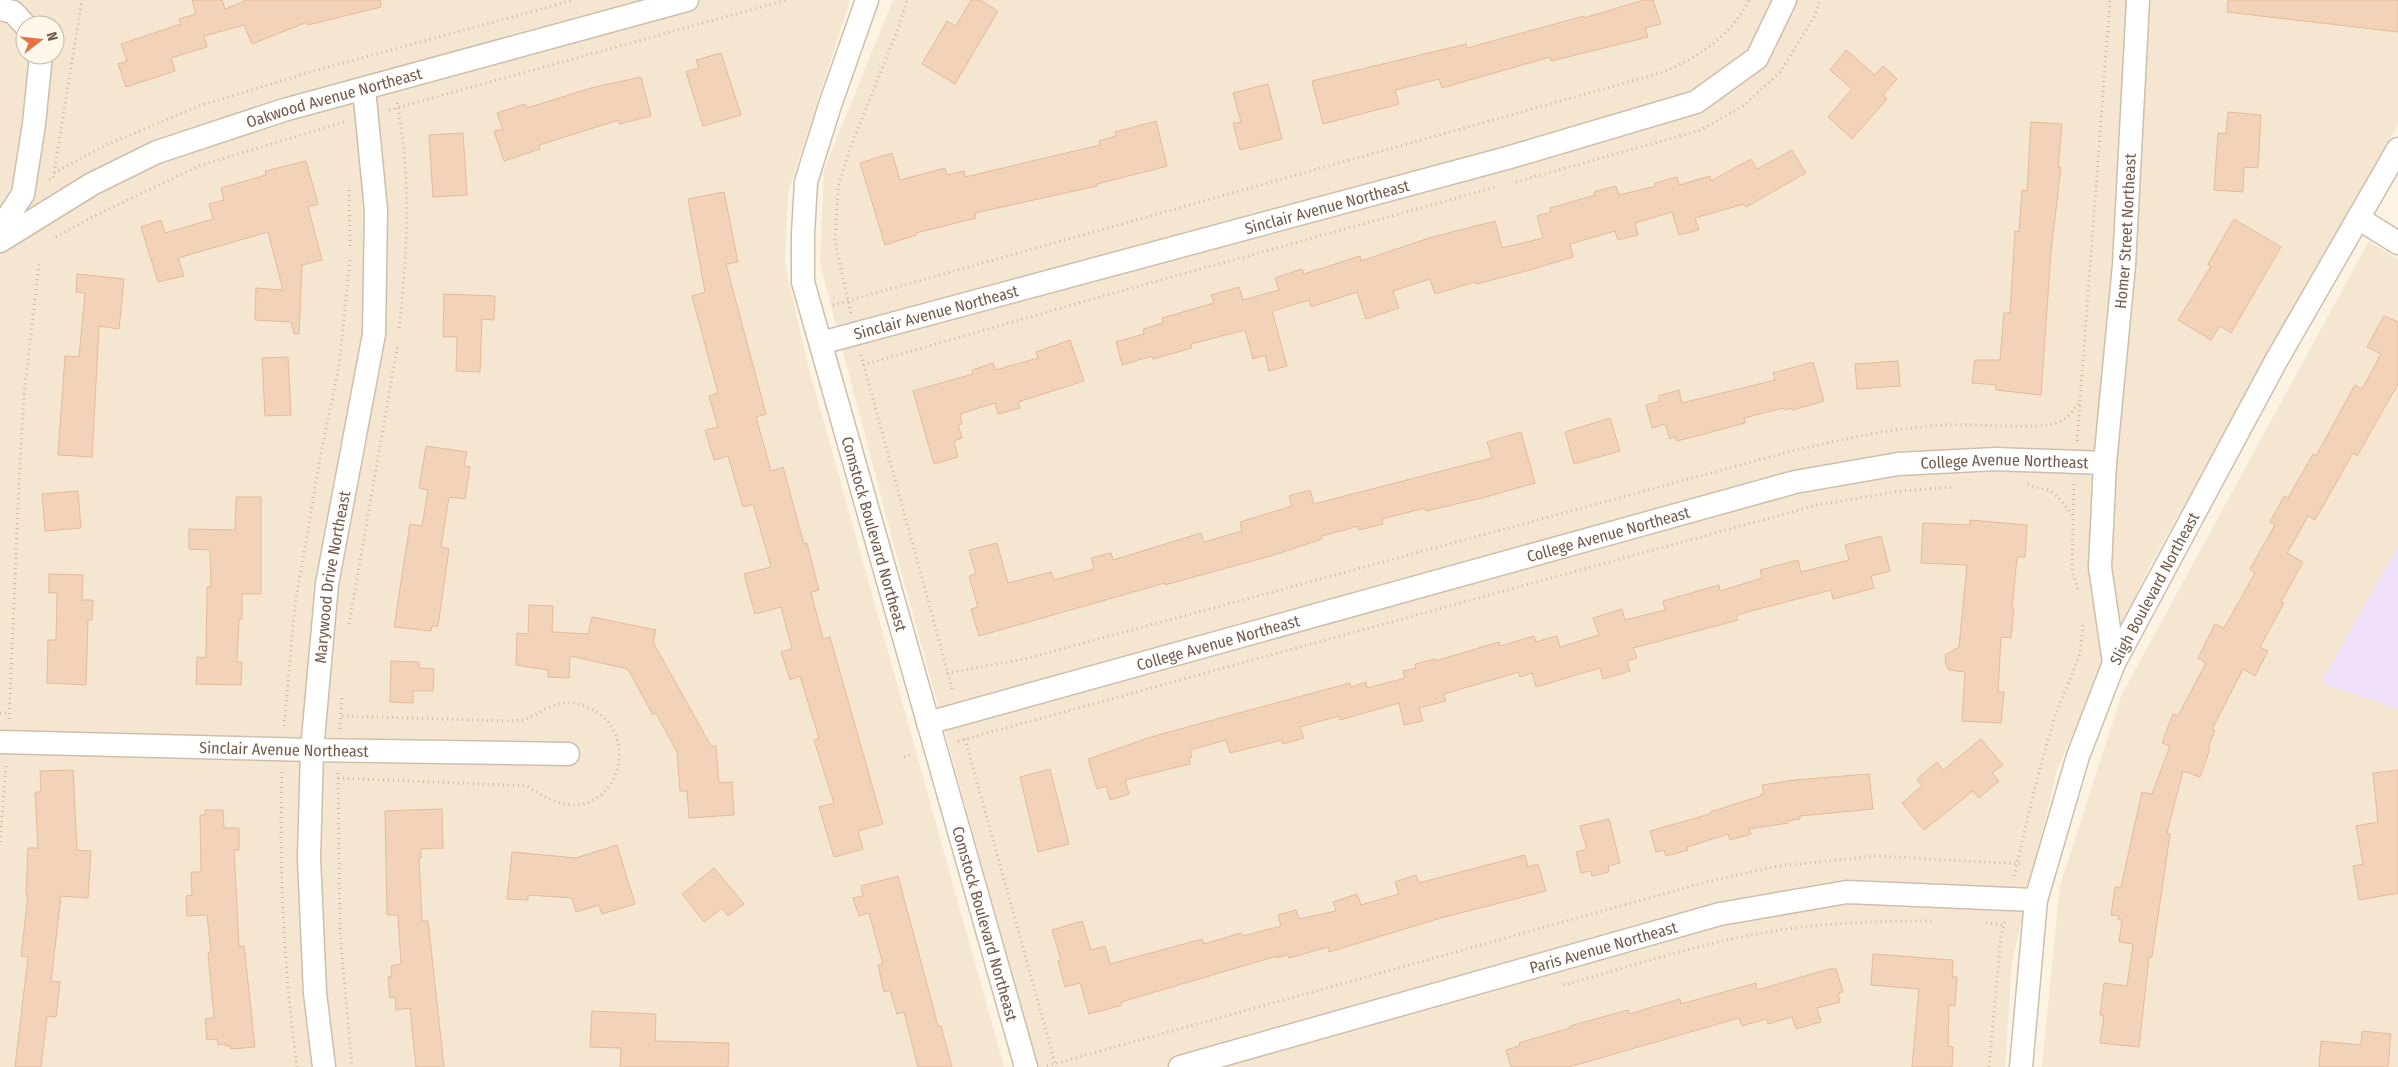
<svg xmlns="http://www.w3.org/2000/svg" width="2398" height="1067" font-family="'Fira Sans Condensed',sans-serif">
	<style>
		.residential { fill: #f4e6d1; fill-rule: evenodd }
		.education { fill: #f0dff8 }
		.building { fill: #f2d3ba; stroke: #e5ba9a }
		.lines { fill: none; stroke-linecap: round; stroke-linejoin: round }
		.street-casing { stroke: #d0beac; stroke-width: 25 }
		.path { stroke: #d7b69d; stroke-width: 3; stroke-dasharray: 1 4; stroke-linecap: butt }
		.street { stroke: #fff; stroke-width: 22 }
		.labels { text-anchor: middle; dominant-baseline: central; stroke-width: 4; stroke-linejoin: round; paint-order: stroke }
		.street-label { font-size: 16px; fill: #745a49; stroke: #fff7e9 }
	</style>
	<rect width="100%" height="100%" fill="#fcf3e3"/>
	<path class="residential" d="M0,0H850L788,193L785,265L808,365L1004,1067H0ZM25,25H55V55H25Z
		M893,0H2398V124L2148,569L2057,769L2012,962L2005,1067H1037L891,534L820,264L824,170Z
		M2369,241L2398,260V546L2321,683L2398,709V1067H2042L2060,886L2121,696Z"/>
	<path class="education" d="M2398,546V709L2321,683Z"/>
	<path class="building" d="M192,0H222L225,9L247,0H380L381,7L308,25L307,22L252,44L244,25L204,36L207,47L171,58L175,71L126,87L118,64L127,61L121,44L181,24L179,19L196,14Z
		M971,0H980L998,11L955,84L922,64L947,21L956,26Z
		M1644,0H1653L1661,24L1645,28L1648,37L1551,61L1550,57L1442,88L1439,79L1395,90L1399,104L1323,124L1312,81L1466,44L1467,48L1584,16V18Z
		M2228,0H2398V32L2227,12Z
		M1846,50L1875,75L1883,66L1897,79L1883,95L1887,99L1852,139L1828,117L1852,89L1830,70Z
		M721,53L741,115L703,126L686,72L699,68L696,60Z
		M641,77L651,116L619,124V120L539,145L540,149L504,161L494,131L503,130L497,113L525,104L527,108L591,88Z
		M1268,84L1282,139L1240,150L1233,123L1241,122L1233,93Z
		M2228,112L2261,115L2258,168L2244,167L2243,192L2214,190L2218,133L2226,134Z
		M1156,121L1167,166L1097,184V186L975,213L976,218L916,233V235L885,245L860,163L892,153L900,180L945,168L947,175L964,171L965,177L1100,145L1099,141L1116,136L1115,132Z
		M2031,122L2062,124L2058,167H2061L2051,252L2041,395L1996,390V385L1972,383L1975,360H2000L2004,313H2010L2015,231L2019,232L2022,190L2027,191Z
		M463,133L467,195L433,197L429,135Z
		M1792,150L1806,173L1746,207L1744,204L1695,218L1699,230L1679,235L1672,212L1635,223L1638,235L1618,240L1615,231L1570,244L1573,257L1530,270L1476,284L1475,282L1435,294L1430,279L1393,291L1399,308L1366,319L1357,292L1311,307L1309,300L1272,311L1287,366L1269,371L1265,355L1253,359L1245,330L1191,344L1192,348L1153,359L1152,356L1122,365L1116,342L1144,334L1143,329L1163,323L1162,318L1214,303L1211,295L1239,287L1243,300L1279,290L1275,278L1302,269L1304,274L1360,256L1361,261L1429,238L1495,221L1502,248L1543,238L1537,216L1551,212L1550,208L1595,195L1594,192L1616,186L1619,195L1656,186L1655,183L1677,177L1679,185L1710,176L1711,181L1751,159L1757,169Z
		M306,161L318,204L308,207L322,260L302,265L299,334H294L291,322L255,320L256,288L283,290L268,232L178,258L184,276L158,282L141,227L161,220L165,233L213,219L209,204L224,200L221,188L266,175L265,171Z
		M724,192L738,262L726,264L766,414L756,417L771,471L783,467L804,544L807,543L819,590L811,592L823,639L830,637L883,824L858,831L863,849L834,857L819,807L834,803L814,740L819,738L800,676L790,680L781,652L792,649L781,607L755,614L744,574L771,567L753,504L743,507L728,456L714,460L705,430L718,427L709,396L718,393L692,296L705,292L688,199Z
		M2234,219L2281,247L2231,333L2220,326L2211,340L2178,320L2211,266L2208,264Z
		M77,274L124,279L119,329L99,326L92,457L58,455L65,356L79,357L85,293L76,292Z
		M444,294L495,296L494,320L482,319L480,372L456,371L457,337H443Z
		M2384,316L2398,322V384L2357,456L2353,453L2315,520L2308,516L2287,553L2303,562L2281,602L2284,603L2260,647L2268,651L2255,676L2243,669L2212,729L2215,730L2208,748L2210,749L2200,777L2183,771L2167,833L2170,834L2152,957H2149L2139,1047L2100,1043L2104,1015H2100L2104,983L2127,986L2133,944L2119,942L2122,920L2118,919L2119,916L2111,915L2115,887H2121L2142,792L2152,794L2170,746L2162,743L2173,714L2178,716L2206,663L2198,658L2215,624L2224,628L2255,573L2250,569L2275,525L2270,522L2284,496L2288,498L2313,454L2316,456L2355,385L2362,389L2381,354L2367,347Z
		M1070,340L1084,381L1018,402L1020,408L998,414L995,403L960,414L962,424L958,425L962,438L954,441L958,457L934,464L913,391L973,374L972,370L993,363L995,370L1038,358L1036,352Z
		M288,357L291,415L265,416L262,358Z
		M1898,361L1900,386L1857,389L1855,364Z
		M1813,362L1824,401L1792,410L1791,408L1784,410L1783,408L1744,418L1745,423L1677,441L1675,437L1670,439L1665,424L1652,428L1646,405L1660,401L1658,396L1679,390L1682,403L1775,380L1773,373Z
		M1610,418L1620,451L1574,464L1565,432Z
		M1521,432L1535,483L1482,498L1426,511L1425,508L1382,519L1383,524L1359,530L1358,526L1322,536V539L1274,555L1165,585V583L979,636L971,609L978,607L969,576L976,574L969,550L997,543L1008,583L1051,572L1054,580L1094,569L1091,558L1111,553L1113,560L1201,533L1204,542L1242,531L1240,522L1292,506L1289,496L1310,490L1314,504L1492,458L1487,442Z
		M426,446L467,452L464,466L470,467L465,499L449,497L441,547L449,549L438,626H432L431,631L394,627L410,524L422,526L428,490L419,488Z
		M78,491L81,528L45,531L42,494Z
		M236,497H261V594H242V619H239L237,662H242L241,685L196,684L197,657L206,658L207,587H211L210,550L189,549V529L235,530Z
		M1970,520L2027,525L2025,557H2017L2012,609H2014L2011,638L2001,637L1998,692H2004L2001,723L1962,721L1965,672L1949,670L1946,665L1945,655L1959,647L1967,565L1921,563L1923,523L1970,525Z
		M1881,536L1890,571L1871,576L1874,588L1833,599L1831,590L1736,615L1738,620L1633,648L1637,658L1627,661L1630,671L1603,679L1600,668L1536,687L1532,673L1520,677L1519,672L1444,694L1446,701L1419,708L1423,721L1404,725L1399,703L1340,720L1339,716L1300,727L1304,738L1283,744L1282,740L1230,753L1226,740L1190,750L1192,757L1189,758L1190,764L1125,780L1129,794L1110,800L1106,786L1097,789L1088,759L1154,736L1350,683L1351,687L1366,682L1367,688L1405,678L1403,671L1416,668L1415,664L1435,659V661L1499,642L1500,646L1534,636L1536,642L1557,636L1560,647L1599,635L1593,618L1622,609L1625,620L1665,610L1663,601L1719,585L1720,591L1762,578L1760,570L1798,560L1801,572L1849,560L1845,545Z
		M49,574L83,575L82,600H93L92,620H88L86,685L47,683L48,640H56L57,593H49Z
		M529,605L553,606L552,632L588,634L592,617L656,630L653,642L711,746H716L719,783L732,782L734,815L689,818L687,791H680L677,752L656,713L653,715L628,669L570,656L569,678L548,677V670L516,665L517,633L528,634Z
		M391,661L419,662V668L434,669L433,691H413V703L390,702Z
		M1981,739L2003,765L1992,773L1999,781L1979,798L1973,791L1924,830L1902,803L1922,786L1917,779L1937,762L1943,770Z
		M1050,769L1069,844L1038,852L1020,777Z
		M73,770L77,850L91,851L88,898L61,896L51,981L60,982L56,1017L47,1016L41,1067H15L28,957L21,956L28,895H26L28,848H38L35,792H41L40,771Z
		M2398,770V893L2359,900L2353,866L2363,864L2356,826L2378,822L2373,773Z
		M1869,774L1873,809L1800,816V819L1787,821L1788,823L1749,829L1751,834L1730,840L1728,834L1687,847L1688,850L1666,856L1664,850L1656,852L1650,831L1710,814V812L1761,796V794H1764L1762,785L1795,780Z
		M442,809L443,848L421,849V858H419L422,921H428L444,1067H416L410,1008L396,1010L395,997L390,998L388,977H392L391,966L401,964L398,915H387L385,811Z
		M205,810H223L224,828H239V850H234L239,947L244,946L255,1047L231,1049V1046H226V1044L218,1045L217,1039L207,1040L205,1019L214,1018L208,953L211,952L207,915L187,916L186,896L192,895L191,872H201L200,815H205Z
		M1609,819L1620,863L1608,866L1609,872L1592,876L1591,871L1581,873L1576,852L1587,849L1580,826Z
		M617,845L635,904L602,914L599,905L576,912L572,898L528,895V900L507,899L512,852L576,858Z
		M1525,855L1528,867L1538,864L1546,891L1441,918L1329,952L1328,947L1289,958L1288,955L1277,958V956L1121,1002L1122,1005L1089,1014L1080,983L1065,987L1058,961L1061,960L1052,930L1082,921L1091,950L1105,946L1110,964L1202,939L1204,944L1241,933L1243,936L1281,926L1278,915L1296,910L1299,919L1336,911L1333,902L1357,894L1361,905L1399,894L1395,882L1416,875L1419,883Z
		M714,868L744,904L728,916L722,908L704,922L682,894Z
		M898,876L938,1026H941L952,1067H918L904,1012L897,1014L890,990L884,992L878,965L883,964L869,913L859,916L853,898L863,896L861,886Z
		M1873,954L1953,960L1952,977H1957L1955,1006L1949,1005L1948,1046L1953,1047L1952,1067H1912L1919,989L1871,985Z
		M1829,969H1836L1843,992L1838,993L1840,1002L1817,1008L1821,1022L1796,1029L1792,1017L1768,1024L1766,1019L1742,1026L1739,1018L1569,1067H1511L1506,1050L1520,1046L1519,1043L1570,1028V1026L1628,1010L1629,1014L1680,999L1681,1004L1756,983L1757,990Z
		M592,1011L656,1014L655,1041L729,1043L728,1067H620L621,1048L590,1047Z
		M2362,1031L2391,1034L2388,1067H2319L2321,1041L2361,1045Z"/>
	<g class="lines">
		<defs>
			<g id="street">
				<path id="s1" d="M867,0L830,105L806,182L803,234V282L1026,1067"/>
				<path d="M0,9L13,12L25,25"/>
				<path d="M2358,218L2398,243"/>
				<path d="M0,229L23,194L34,124L41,55"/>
				<path id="s2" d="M0,241L92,184L157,152L284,110L687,0"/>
				<path id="s3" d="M821,343L1507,158L1696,102L1757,58L1785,0"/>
				<path id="s4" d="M2114,663L2100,567L2105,463L2124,265L2138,0"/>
				<path id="s5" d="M928,723L1795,482L1898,464L1996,459L2105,463"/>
				<path id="s6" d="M0,742L312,750L568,754"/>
				<path id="s7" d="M324,1067L315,993L309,858L312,750L327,584L374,334L376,210L364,89"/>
				<path id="s8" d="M1180,1067L1720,914L1847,892L2036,900"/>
				<path id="s9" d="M2021,1067L2036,900L2078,756L2114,663L2276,361L2398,149"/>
			</g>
		</defs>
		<use href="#street" class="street-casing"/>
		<path class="path" d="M397,103C412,179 407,256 399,331
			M389,110L786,0
			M54,173L106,145L199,106L307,73L574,0
			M49,180L53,178L54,173L82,0
			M1516,182L1701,130L1743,106L1780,72L1814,17L1820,0
			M349,190L350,246
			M56,237L94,216L199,166L344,122
			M833,305L1660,73C1696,60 1732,35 1749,0
			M851,313L835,242L838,188L849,151L898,29L907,0
			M861,355L953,692
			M863,365L1114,293L1496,187
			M2077,441L2110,0
			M2028,484C2035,488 2041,488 2048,490C2058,495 2067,508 2073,516
			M2074,484L2072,571L2078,590
			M349,624L398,343
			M947,673L1025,659L1792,451C1844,439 1895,427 1949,425C1976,423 2037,431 2059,422C2069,418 2074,409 2080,401
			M0,713H9
			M9,719L20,460L24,395L39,264
			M284,726L295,605L321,453L339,366L350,260
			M340,729L342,695
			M965,739L1056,1067
			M958,741L1817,505L1902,491L1953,487
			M904,757L913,754
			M282,772C279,871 284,970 297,1067
			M338,773L340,932L352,1067
			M338,778L527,786C541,795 555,804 572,805C621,807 641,729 587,707C580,704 573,702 565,703C551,703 539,714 526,719C520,721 513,720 507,721L341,716
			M0,842L6,765
			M2014,876L2037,779L2055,716L2080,654L2083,625
			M1986,923L2004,925
			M1563,985C1637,965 1712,939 1787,929C1837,922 1885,921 1935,921
			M1047,1066L1710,881L1778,866L1876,856L2023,864
			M1989,1067L2001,936L2005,921"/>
		<use href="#street" class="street"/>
	</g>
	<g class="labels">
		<g class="street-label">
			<text stroke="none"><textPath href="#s2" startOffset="366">Oakwood Avenue Northeast</textPath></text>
			<text stroke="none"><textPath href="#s3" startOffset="524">Sinclair Avenue Northeast</textPath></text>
			<text stroke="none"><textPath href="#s4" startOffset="434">Homer Street Northeast</textPath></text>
			<text stroke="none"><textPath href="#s3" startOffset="119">Sinclair Avenue Northeast</textPath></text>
			<text stroke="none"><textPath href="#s5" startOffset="1111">College Avenue Northeast</textPath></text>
			<text stroke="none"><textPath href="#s5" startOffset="706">College Avenue Northeast</textPath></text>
			<text stroke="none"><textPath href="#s1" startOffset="554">Comstock Boulevard Northeast</textPath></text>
			<text stroke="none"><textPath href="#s7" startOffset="492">Marywood Drive Northeast</textPath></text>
			<text stroke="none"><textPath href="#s9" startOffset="502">Sligh Boulevard Northeast</textPath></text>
			<text stroke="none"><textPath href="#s5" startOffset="301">College Avenue Northeast</textPath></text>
			<text stroke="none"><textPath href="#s6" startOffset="284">Sinclair Avenue Northeast</textPath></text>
			<text stroke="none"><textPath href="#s1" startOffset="959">Comstock Boulevard Northeast</textPath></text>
			<text stroke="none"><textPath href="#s8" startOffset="440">Paris Avenue Northeast</textPath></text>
		</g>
	</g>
	<g transform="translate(40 40) rotate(74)"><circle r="24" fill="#fff7e9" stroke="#c7b8a9"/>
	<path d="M0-4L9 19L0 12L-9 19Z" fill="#e77246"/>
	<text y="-8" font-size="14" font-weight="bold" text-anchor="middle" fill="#745a49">N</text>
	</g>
</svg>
